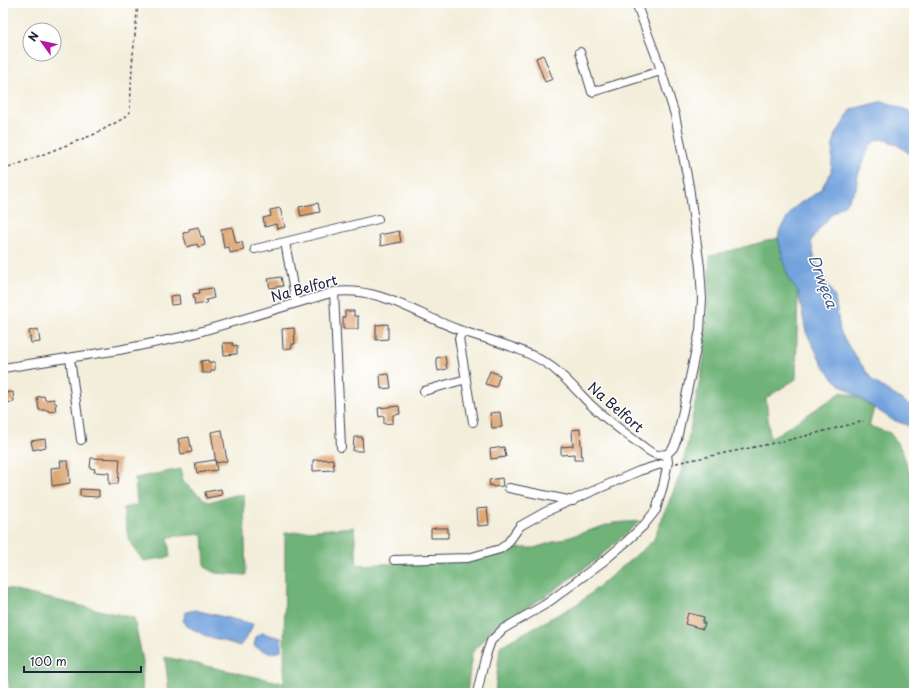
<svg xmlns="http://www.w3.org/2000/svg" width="917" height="696" font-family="'Playpen Sans',sans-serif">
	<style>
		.forest { fill: #6fb378; stroke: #486a5a }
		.water { fill: #73a3dd; stroke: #4a628c }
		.building { fill: #da9d65 }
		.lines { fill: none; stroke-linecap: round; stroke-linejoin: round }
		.minor-casing { stroke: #414153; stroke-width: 10 }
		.path { stroke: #414153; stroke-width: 1.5; stroke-dasharray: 3 3; stroke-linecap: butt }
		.minor { stroke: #fff; stroke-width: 8 }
		.labels { text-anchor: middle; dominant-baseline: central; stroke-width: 3; stroke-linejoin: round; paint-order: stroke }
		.street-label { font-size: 14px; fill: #22223b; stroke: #fff }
		.water-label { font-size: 15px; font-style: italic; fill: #465c84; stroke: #fff }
	</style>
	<rect width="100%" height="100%" fill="#fff"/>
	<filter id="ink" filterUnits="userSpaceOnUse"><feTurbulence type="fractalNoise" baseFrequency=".025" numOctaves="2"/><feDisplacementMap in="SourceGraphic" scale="8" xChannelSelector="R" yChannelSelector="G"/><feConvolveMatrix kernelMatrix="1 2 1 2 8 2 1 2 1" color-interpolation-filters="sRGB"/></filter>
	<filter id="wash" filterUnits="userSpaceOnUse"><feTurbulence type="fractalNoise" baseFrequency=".012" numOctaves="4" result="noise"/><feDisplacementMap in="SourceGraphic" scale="16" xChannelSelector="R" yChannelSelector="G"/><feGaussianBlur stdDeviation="0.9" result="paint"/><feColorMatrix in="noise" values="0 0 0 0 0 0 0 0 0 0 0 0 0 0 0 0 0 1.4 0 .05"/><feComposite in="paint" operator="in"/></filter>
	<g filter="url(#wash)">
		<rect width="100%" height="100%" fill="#f3eeda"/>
		<path class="forest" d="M778,238L784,264L790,281L798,291L796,379L766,398L770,439L842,392L857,397L874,408L869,426L890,433L902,450L914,487V693H495L500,646L579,603L653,541L682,470L704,359L710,256Z
			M181,469L183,482L208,502L235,495H244L246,575L216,573L205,567L203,534L168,537L170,557L143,561L129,541L123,508L137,505L135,478Z
			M640,521L596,560L546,596L496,626L472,653L467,693H169L165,657L284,683L285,533L354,527L357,565L469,560L493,554L509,548H534L613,523Z
			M3,588L134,618L143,661L142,693H10L3,643Z"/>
		<path class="water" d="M883,101C894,106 903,107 914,114V158C903,148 894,141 879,139L870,145L858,175L856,189L845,204L832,214L820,228L811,241L815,261L835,298L840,331L849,347L873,381L908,404L914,406V428L891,419L842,386L834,379L823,365L806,332L798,291L790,281L784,264L778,238L780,229L794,208L803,201L811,197L821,189L831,172L833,145L836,134L852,109Z
			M195,610L253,624L250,632L240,646L204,635L187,626L183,621L186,612Z
			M262,633L281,638V651C271,655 263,651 254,646L256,637Z"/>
		<g id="blocks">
			<path class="building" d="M543,55L553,79L545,82L536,58Z
				M318,203L320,212L301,216L299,207Z
				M280,208L285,227L277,229L276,224L265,227L263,218L271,216L270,210Z
				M198,227L201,237L203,236L205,245L198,247L197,244L187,247L183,233L189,232V229Z
				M232,227L236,243L242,242L244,250L230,253L229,247L224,248L221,229Z
				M399,231L401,242L381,246L379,235Z
				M281,277L283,286L270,288L268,279Z
				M212,288L214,298L206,300L207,303L195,305L193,294L200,293L199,290Z
				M179,295L180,304L171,305L170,296Z
				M345,311H354V316H358V329H343V317H345Z
				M388,324V339L376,340V325Z
				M294,328L295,344H292V348L283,349L282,329Z
				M38,329L40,342L31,343L29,331Z
				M223,343H233V346L237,345V354L224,355Z
				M445,356L447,369L438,371L436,358Z
				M208,360V362H215V370L211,371V373H202L201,361Z
				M490,371L500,375L496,387L485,384Z
				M389,374L391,388L381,389L380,375Z
				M13,392L14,402L3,403V393Z
				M44,396L45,400L54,399V402L57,404L55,406L56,411L49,412L48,410H39L37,397Z
				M399,406L400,414L393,415V423L384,424V416L379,417L378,408Z
				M500,412L502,427L492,428L490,413Z
				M580,429L582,460H574V454L561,455V447L573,446L572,430Z
				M222,430L227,461L216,463L211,432Z
				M189,437L192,452L181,454L178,439Z
				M354,437H362L363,451H353Z
				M45,439L46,447L33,450L31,441Z
				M504,447L506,457L491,459L490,449Z
				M91,458L120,459L118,484H109V473L94,472L95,469L90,468Z
				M333,459L334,470L313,471V460Z
				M215,460L217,470L197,473L195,463Z
				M60,461H68L70,483L52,486L51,468L61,467Z
				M502,478L503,486L493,487L492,485L490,486L489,480Z
				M80,489L99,490V497L80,496Z
				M221,489L222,495L206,498L205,492Z
				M487,508L489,525L478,526L477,509Z
				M436,528H448V538H431V529Z
				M688,613L704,617L702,623H705L703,629L685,624Z"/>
		</g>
	</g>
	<g filter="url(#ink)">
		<use href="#blocks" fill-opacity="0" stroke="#414153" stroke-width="1"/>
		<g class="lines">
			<defs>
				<path id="minor" d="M636,3L658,61L675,115L689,186L700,267L702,299L700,330L677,439L673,448L667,454
					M580,52L592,92L661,71
					M255,249L285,242
					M334,292L341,447
					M296,303L285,242L378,219
					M463,331L459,338L473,422
					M70,358L81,440
					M3,368L119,350L182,337L334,292C379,286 416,314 457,329C489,341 525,347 553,368C567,379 579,393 592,406C606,419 622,431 637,442C643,446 651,454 658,455C660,455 664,454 667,454
					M424,391L466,379
					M509,488L573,501
					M394,560L468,558L500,549L507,544L520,526L545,512L639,471L668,462
					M477,693L485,658L491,641L503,629L546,604L605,560L625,543L644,525L656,510L663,486L668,462L667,454"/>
			</defs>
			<use href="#minor" class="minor-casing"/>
			<path class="path" d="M3,170L95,134L124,118L130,112L132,65L138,3
				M676,463L789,440L864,421"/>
			<use href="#minor" class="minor"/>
		</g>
	</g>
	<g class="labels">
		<g class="street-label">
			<text transform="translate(304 288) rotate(-15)">Na Belfort</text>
			<text transform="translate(616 407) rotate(41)">Na Belfort</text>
		</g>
		<g class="water-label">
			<text transform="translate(824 281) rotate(70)">Drwęca</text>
		</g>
	</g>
	<rect width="917" height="696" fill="none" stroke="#fff" stroke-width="16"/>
	<g transform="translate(42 42) rotate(303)"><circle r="19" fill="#ffffff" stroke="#a7a7b1"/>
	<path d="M0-3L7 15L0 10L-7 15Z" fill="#b5179e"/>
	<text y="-6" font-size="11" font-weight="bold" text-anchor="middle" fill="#22223b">N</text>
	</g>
	<path d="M24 666v6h117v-6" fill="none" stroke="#22223b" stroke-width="2"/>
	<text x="30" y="666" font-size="12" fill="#22223b" stroke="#ffffff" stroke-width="3" paint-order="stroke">100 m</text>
</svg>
